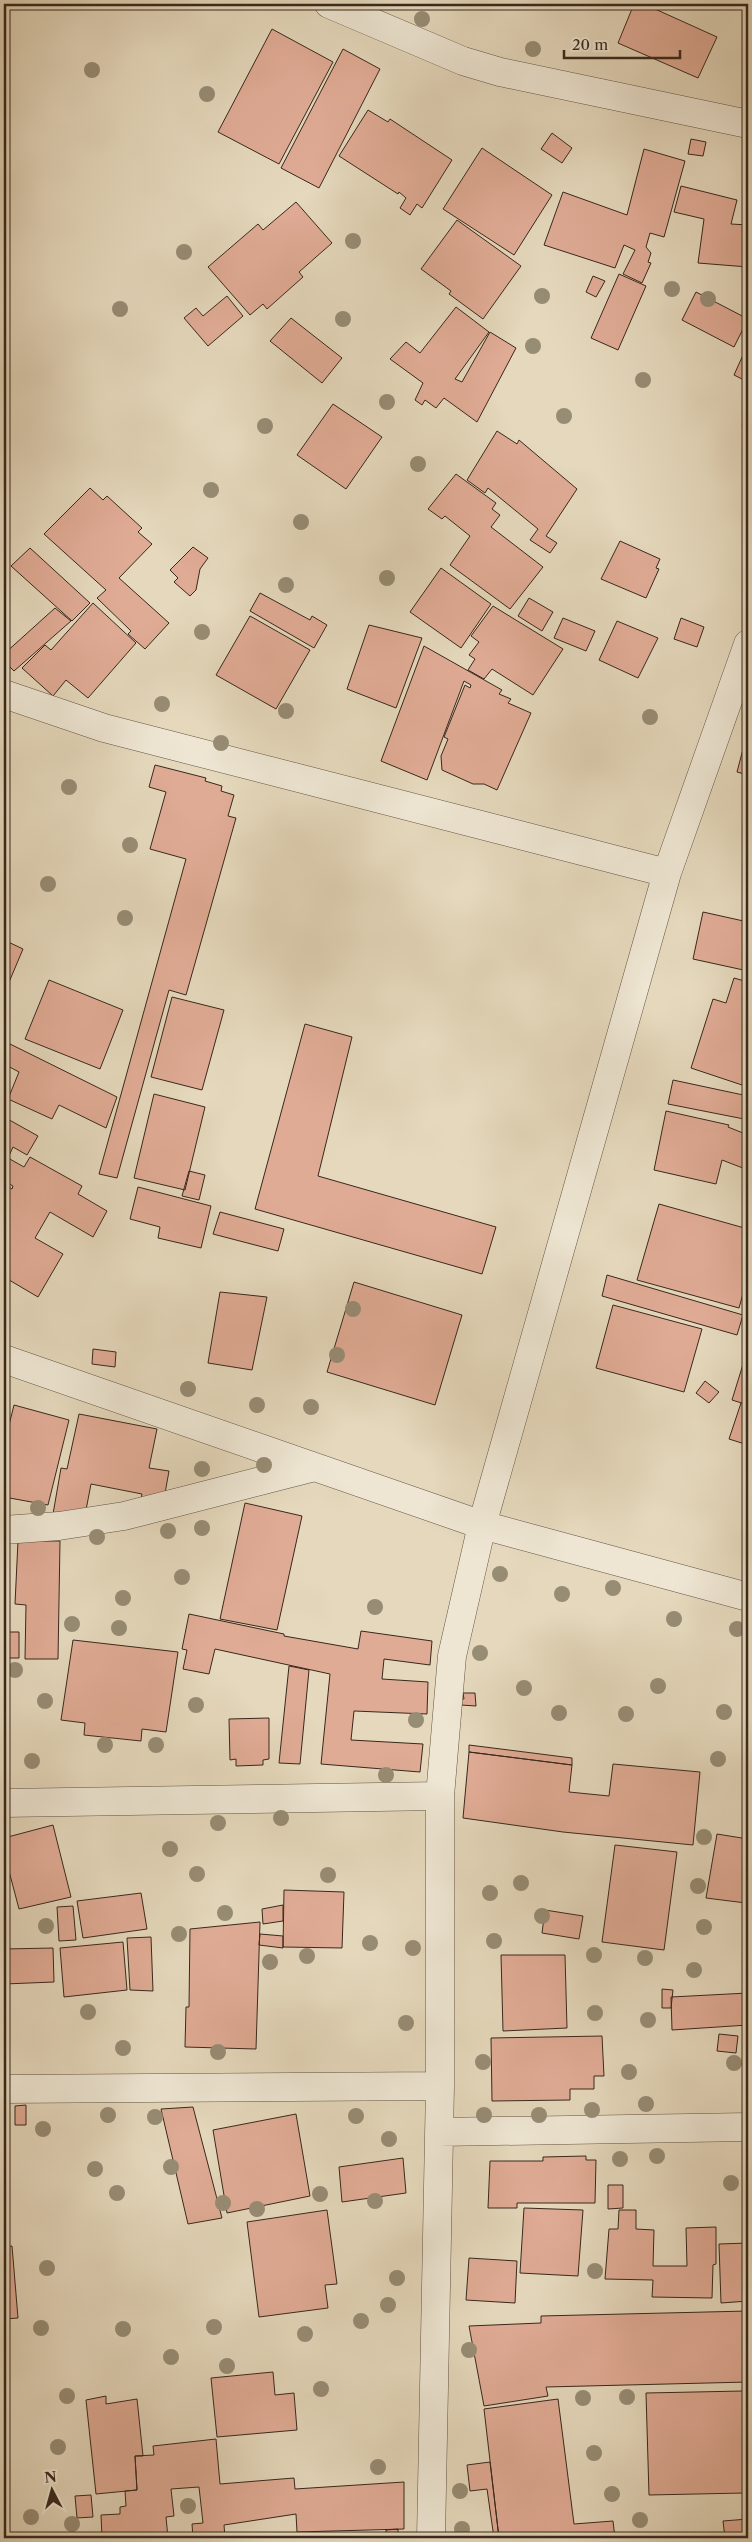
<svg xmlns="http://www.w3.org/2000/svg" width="752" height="2542" font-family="'Libre Caslon Text',serif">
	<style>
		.building { fill: #e0ab95; stroke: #38281c }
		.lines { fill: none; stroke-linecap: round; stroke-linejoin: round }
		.minor-casing { stroke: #635444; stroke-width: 29 }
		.minor { stroke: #eee6d3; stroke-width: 28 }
		.tree { fill: #978c74 }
	</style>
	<rect width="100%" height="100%" fill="#e5d8bc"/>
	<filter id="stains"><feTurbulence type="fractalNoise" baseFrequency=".004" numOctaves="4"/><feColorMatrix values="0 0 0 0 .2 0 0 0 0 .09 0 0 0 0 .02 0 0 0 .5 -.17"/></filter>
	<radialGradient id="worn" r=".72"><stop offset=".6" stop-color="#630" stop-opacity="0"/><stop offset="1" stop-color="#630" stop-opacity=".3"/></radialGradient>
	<path class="building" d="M634,4H644L717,37L698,78L618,43Z
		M272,29L333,62L279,164L218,132Z
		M343,49L380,69L319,188L281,168Z
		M368,110L388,122L390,119L452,160L422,208L417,204L410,215L400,208L406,198L399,192L398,194L339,156Z
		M552,133L572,148L562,163L541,149Z
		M691,139L706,142L703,156L688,154Z
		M482,148L552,195L514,255L443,209Z
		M644,149L685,161L664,237L650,233L646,247L651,253L648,262L651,263L642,283L623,274L635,250L624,245L615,268L544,245L563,192L627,215Z
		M681,186L737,200L731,224L748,225V267L698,263L704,219L674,212Z
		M296,202L332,243L299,272L303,277L267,309L263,304L250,315L208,267L258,224L263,230Z
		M457,220L521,266L483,319L449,294L451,291L421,269Z
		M619,274L646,286L618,350L591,338Z
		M593,276L605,281L596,297L586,292Z
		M696,292L748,319L734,347L682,320Z
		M227,296L243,316L208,346L184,318L196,308L203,316Z
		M456,307L489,332L455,379L462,382L490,332L516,348L477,422L444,398L436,408L425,400L422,405L415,400L423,383L390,359L406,342L420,353Z
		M291,318L342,358L322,383L270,341Z
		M743,355L748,358V382L734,375Z
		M333,404L382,437L346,489L297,455Z
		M747,416L748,417V430L742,426Z
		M497,431L517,444L519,440L577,489L546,536L557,543L550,553L530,540L538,529L488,488L485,493L467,480Z
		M456,474L496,503L492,509L500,515L491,527L543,567L510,609L450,565L470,536L445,516L442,519L428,509Z
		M90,488L103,500L107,496L142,528L138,532L152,544L119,578L169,623L145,649L128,634L131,631L97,598L106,590L44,534Z
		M620,541L660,559L656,568L659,569L646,598L601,579Z
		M193,547L208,558L200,569L196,590L190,596L174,582L178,578L170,570Z
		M30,548L90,603L72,621L11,566Z
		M441,568L491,604L461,648L410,612Z
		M260,593L310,620L312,616L327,625L314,648L250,611Z
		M529,598L553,612L542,631L518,616Z
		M93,603L136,643L88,698L66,680L53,696L22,668L45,645L51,650Z
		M493,606L563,649L533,695L492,669L484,679L468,670L475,659L469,655L479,642L471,636Z
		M55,608L71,621L14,671L4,661V654Z
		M250,616L310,650L276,709L216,675Z
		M563,618L595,631L586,651L554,638Z
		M681,618L704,627L697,647L674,639Z
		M617,621L658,638L638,678L599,660Z
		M369,625L422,638L396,708L347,689Z
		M424,646L502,690L499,694L511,699L508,703L531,713L497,790L484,784H473L442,770L441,756L448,739L444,737L465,685L470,688L471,685L464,681L427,780L381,761Z
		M748,730V775L737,772Z
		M155,765L206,778L205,781L222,786L221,791L234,795L228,816L236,818L186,995L169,990L117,1178L99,1174L186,859L150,849L166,792L149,787Z
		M703,912L748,922V971L693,959Z
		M4,940L23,949L4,994Z
		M734,978L748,982V1087L691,1068L713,999L726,1003Z
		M49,980L123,1010L100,1069L25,1039Z
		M172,997L224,1010L202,1090L151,1077Z
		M305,1024L352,1037L318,1176L496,1227L482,1274L255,1209Z
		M6,1042L117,1097L106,1128L59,1105L52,1119L8,1099L19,1072L4,1064Z
		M673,1080L748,1096L744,1119L668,1104Z
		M154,1094L205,1107L185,1190L134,1178Z
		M666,1111L729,1125L728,1127L748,1135V1170L722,1160L716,1184L654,1170Z
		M745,1115H748V1134L743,1132Z
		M4,1117L38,1136L27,1155L13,1147L8,1158L24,1167L30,1157L82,1186L78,1194L107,1211L93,1237L50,1212L35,1238L63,1254L38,1297L4,1277V1220L8,1213L4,1210V1184L12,1189L13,1186L4,1181Z
		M189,1171L205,1175L199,1200L182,1196Z
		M138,1187L211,1206L201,1248L158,1238L160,1227L130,1219Z
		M659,1204L748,1229V1276L739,1308L637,1280Z
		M220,1212L284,1229L278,1251L213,1234Z
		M607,1275L743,1315L737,1335L602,1296Z
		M354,1282L462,1315L435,1405L327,1372Z
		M220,1292L267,1297L252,1370L208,1363Z
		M613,1305L702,1329L684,1392L596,1368Z
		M748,1348V1405L732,1400Z
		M93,1349L116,1352L115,1367L92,1364Z
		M4,1375L8,1377L5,1389L4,1388Z
		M705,1381L719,1392L709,1403L696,1393Z
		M741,1403L748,1405V1445L729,1439Z
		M14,1405L69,1420L48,1505L4,1497V1445Z
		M79,1414L157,1429L149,1468L169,1471L164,1499L140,1502L142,1494L91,1484L86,1510L53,1514L61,1468L67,1469Z
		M245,1503L302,1516L277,1630L220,1619Z
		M18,1541H60L58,1659H25L26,1605L15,1604Z
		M189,1614L284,1634V1636L358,1649L361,1631L432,1641L430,1665L384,1659L382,1679L428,1682L427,1714L354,1711L351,1740L423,1744L420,1772L321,1764L330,1674L215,1649L209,1674L183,1669L187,1650L182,1649Z
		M4,1632H19V1658H4Z
		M73,1640L178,1652L166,1732L142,1729L141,1741L84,1735L85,1723L61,1720Z
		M289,1666L309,1670L300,1764L279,1763Z
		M463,1693H475L476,1706L461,1705L460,1699H464Z
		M269,1718V1759L263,1760V1765L236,1766V1759L230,1760L229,1719Z
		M469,1745L572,1758V1765L469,1752Z
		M469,1752L572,1765L569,1792L609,1796L613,1764L700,1772L693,1845L563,1832L463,1818Z
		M53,1825L71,1897L19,1909L4,1852V1838Z
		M717,1834L748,1839V1922L744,1921L746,1903L706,1898Z
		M615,1845L677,1852L664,1950L602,1942Z
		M284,1890L344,1892L342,1948L283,1947Z
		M141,1893L147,1929L83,1938L77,1901Z
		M283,1905V1921L263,1924L262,1909Z
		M73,1906L76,1940L59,1941L57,1907Z
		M545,1910L583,1916L579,1939L542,1933Z
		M260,1922L256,2049L185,2047L186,2007H189L190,1929Z
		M260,1934L283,1936V1948L259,1945Z
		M151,1937L153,1991L130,1990L127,1938Z
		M123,1942L127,1990L64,1997L60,1948Z
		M53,1948L54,1982L4,1984V1949Z
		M501,1955H565L567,2028L503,2031Z
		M662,1989L673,1990L671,2008H662Z
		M748,1993V2025L672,2030L671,1997Z
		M719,2034L738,2036L736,2053L717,2051Z
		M602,2036L604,2076H594V2089H570V2100L492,2101L491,2038Z
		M26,2105V2125H15V2106Z
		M193,2107L222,2218L188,2224L161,2109Z
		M296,2114L310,2196L227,2213L213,2130Z
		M586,2156V2160H596L595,2203H517V2208H488L490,2161H543V2157Z
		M403,2158L406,2193L342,2202L339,2167Z
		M608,2185H623V2208L608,2209Z
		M524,2208L583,2210L578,2276L520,2273Z
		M327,2210L337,2284L325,2285L328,2308L259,2317L247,2222Z
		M619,2210H636V2229L654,2230L653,2266H687L686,2228L716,2227V2264L713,2265L712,2298L652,2297L653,2280L605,2279L609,2229H618Z
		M748,2243V2301L721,2303L719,2244Z
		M12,2246L18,2318L4,2319V2247Z
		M469,2258L517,2261L515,2303L466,2300Z
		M748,2311V2382L546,2387L548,2396L484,2406L469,2326L541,2323V2316Z
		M273,2372L275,2395L294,2393L297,2430L217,2437L211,2378Z
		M743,2391L744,2493L649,2495L646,2393Z
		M106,2396V2404L137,2399L143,2456H135L137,2490L96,2494L86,2400Z
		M558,2399L574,2524L613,2521L615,2538H499L484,2409Z
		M216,2439L220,2484L294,2478L295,2489L404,2482V2529L297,2532L296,2514L224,2525L225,2538H193L192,2524L203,2523L199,2487L171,2489L174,2516L166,2517L168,2538H102L101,2515L120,2514V2507L126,2506L125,2491L137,2490L135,2456L154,2455L153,2446Z
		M490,2462L499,2538H494L487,2489L470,2491L467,2465Z
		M745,2471H748V2538H725L723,2521L748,2519Z
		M91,2495L93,2517L77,2518L75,2496Z
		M398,2529V2538H386V2530Z"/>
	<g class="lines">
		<defs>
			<path id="minor" d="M329,4L463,61L500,72L748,124
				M4,694L104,728L667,873
				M4,1359L482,1525L748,1597
				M4,1530L59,1526L124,1516L315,1467
				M4,1803L440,1796
				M4,2089L440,2086
				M439,2132L748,2127
				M431,2538L440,2086V1796L452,1656L482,1525L667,873L748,644"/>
		</defs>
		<use href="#minor" class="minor-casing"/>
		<use href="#minor" class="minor"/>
	</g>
	<g class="tree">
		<circle cx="422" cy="19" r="8"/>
		<circle cx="533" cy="49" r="8"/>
		<circle cx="92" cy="70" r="8"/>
		<circle cx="207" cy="94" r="8"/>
		<circle cx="353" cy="241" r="8"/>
		<circle cx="184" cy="252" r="8"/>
		<circle cx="672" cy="289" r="8"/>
		<circle cx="542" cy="296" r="8"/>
		<circle cx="708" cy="299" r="8"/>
		<circle cx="120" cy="309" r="8"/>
		<circle cx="343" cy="319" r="8"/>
		<circle cx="533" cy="346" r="8"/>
		<circle cx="643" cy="380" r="8"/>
		<circle cx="387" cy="402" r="8"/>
		<circle cx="564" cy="416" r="8"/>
		<circle cx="265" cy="426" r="8"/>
		<circle cx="418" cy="464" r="8"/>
		<circle cx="211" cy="490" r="8"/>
		<circle cx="301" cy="522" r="8"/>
		<circle cx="387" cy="578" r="8"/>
		<circle cx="286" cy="585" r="8"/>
		<circle cx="202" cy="632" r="8"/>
		<circle cx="162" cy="704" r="8"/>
		<circle cx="286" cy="711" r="8"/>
		<circle cx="650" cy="717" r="8"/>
		<circle cx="221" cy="743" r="8"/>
		<circle cx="69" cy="787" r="8"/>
		<circle cx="130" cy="845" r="8"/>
		<circle cx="48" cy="884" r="8"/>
		<circle cx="125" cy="918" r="8"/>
		<circle cx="353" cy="1309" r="8"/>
		<circle cx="337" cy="1355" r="8"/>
		<circle cx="188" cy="1389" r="8"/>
		<circle cx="257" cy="1405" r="8"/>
		<circle cx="311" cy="1407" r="8"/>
		<circle cx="264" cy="1465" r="8"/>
		<circle cx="202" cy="1469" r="8"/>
		<circle cx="38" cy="1508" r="8"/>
		<circle cx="202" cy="1528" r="8"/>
		<circle cx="168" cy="1531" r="8"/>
		<circle cx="97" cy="1537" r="8"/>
		<circle cx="500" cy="1574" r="8"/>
		<circle cx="182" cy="1577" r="8"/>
		<circle cx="613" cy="1588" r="8"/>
		<circle cx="562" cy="1594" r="8"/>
		<circle cx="123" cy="1598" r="8"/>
		<circle cx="375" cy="1607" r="8"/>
		<circle cx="674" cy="1619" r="8"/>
		<circle cx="72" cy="1624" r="8"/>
		<circle cx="119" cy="1628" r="8"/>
		<circle cx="737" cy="1629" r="8"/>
		<circle cx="480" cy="1653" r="8"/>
		<circle cx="15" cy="1670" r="8"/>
		<circle cx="658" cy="1686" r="8"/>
		<circle cx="524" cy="1688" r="8"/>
		<circle cx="45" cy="1701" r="8"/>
		<circle cx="196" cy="1705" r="8"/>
		<circle cx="724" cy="1712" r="8"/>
		<circle cx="559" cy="1713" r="8"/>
		<circle cx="626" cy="1714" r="8"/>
		<circle cx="416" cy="1720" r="8"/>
		<circle cx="105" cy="1745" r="8"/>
		<circle cx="156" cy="1745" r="8"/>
		<circle cx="718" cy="1759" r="8"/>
		<circle cx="32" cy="1761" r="8"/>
		<circle cx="386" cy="1775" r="8"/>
		<circle cx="281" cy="1818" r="8"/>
		<circle cx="218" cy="1823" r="8"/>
		<circle cx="704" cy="1837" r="8"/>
		<circle cx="170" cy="1849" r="8"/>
		<circle cx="197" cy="1874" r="8"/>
		<circle cx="328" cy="1875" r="8"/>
		<circle cx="521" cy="1883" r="8"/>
		<circle cx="698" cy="1886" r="8"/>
		<circle cx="490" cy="1893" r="8"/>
		<circle cx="225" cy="1913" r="8"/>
		<circle cx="542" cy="1916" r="8"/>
		<circle cx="46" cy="1926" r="8"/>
		<circle cx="704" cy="1927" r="8"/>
		<circle cx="179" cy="1934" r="8"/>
		<circle cx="494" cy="1941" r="8"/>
		<circle cx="370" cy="1943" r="8"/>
		<circle cx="413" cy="1948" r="8"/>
		<circle cx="594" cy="1955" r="8"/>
		<circle cx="307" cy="1956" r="8"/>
		<circle cx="645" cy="1958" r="8"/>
		<circle cx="270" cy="1962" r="8"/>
		<circle cx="694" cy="1970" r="8"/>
		<circle cx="88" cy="2012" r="8"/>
		<circle cx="595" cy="2013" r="8"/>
		<circle cx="648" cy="2020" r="8"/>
		<circle cx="406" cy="2023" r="8"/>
		<circle cx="123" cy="2048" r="8"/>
		<circle cx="218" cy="2052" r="8"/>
		<circle cx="483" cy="2062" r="8"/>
		<circle cx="734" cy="2063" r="8"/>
		<circle cx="629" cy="2072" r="8"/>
		<circle cx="646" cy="2104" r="8"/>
		<circle cx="592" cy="2110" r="8"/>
		<circle cx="108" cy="2115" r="8"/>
		<circle cx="484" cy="2115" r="8"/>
		<circle cx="539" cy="2115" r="8"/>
		<circle cx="356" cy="2116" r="8"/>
		<circle cx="155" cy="2117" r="8"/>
		<circle cx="43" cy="2129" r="8"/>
		<circle cx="389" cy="2139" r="8"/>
		<circle cx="657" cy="2156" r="8"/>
		<circle cx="620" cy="2159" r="8"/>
		<circle cx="171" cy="2167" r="8"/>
		<circle cx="95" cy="2169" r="8"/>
		<circle cx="731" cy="2183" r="8"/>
		<circle cx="117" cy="2193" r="8"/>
		<circle cx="320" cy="2194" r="8"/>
		<circle cx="375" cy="2201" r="8"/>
		<circle cx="223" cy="2203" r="8"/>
		<circle cx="257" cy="2209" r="8"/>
		<circle cx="47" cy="2268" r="8"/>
		<circle cx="595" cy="2271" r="8"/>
		<circle cx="397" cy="2278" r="8"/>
		<circle cx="388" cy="2305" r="8"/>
		<circle cx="361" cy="2321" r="8"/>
		<circle cx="214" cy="2327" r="8"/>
		<circle cx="41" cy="2328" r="8"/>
		<circle cx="123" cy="2329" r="8"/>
		<circle cx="305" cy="2334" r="8"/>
		<circle cx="469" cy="2350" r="8"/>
		<circle cx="171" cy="2357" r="8"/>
		<circle cx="227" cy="2366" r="8"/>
		<circle cx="321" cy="2389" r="8"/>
		<circle cx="67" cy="2396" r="8"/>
		<circle cx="627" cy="2397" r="8"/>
		<circle cx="583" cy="2398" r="8"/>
		<circle cx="58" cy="2447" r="8"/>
		<circle cx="594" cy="2453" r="8"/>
		<circle cx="378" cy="2467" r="8"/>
		<circle cx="460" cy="2491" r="8"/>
		<circle cx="612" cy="2494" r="8"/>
		<circle cx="188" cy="2506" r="8"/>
		<circle cx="31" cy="2517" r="8"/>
		<circle cx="640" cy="2520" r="8"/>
		<circle cx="72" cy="2524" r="8"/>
		<circle cx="462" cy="2529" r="8"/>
	</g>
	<rect width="752" height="2542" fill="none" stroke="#e5d8bc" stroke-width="20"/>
	<rect x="5" y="5" width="742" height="2532" fill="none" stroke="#38281c" stroke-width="2.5"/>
	<rect x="10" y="10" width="732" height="2522" fill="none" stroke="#38281c"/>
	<g transform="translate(52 2490) rotate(354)" stroke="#eee6d3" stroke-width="4" paint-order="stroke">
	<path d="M0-4L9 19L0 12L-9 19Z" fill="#38281c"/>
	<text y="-8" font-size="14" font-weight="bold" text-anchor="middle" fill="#38281c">N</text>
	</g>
	<path d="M564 50v8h116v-8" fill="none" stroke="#38281c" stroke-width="2.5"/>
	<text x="572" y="50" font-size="15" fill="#38281c" stroke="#eee6d3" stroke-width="4" paint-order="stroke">20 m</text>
	<rect width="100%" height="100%" filter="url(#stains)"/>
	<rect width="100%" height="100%" fill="url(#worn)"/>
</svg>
